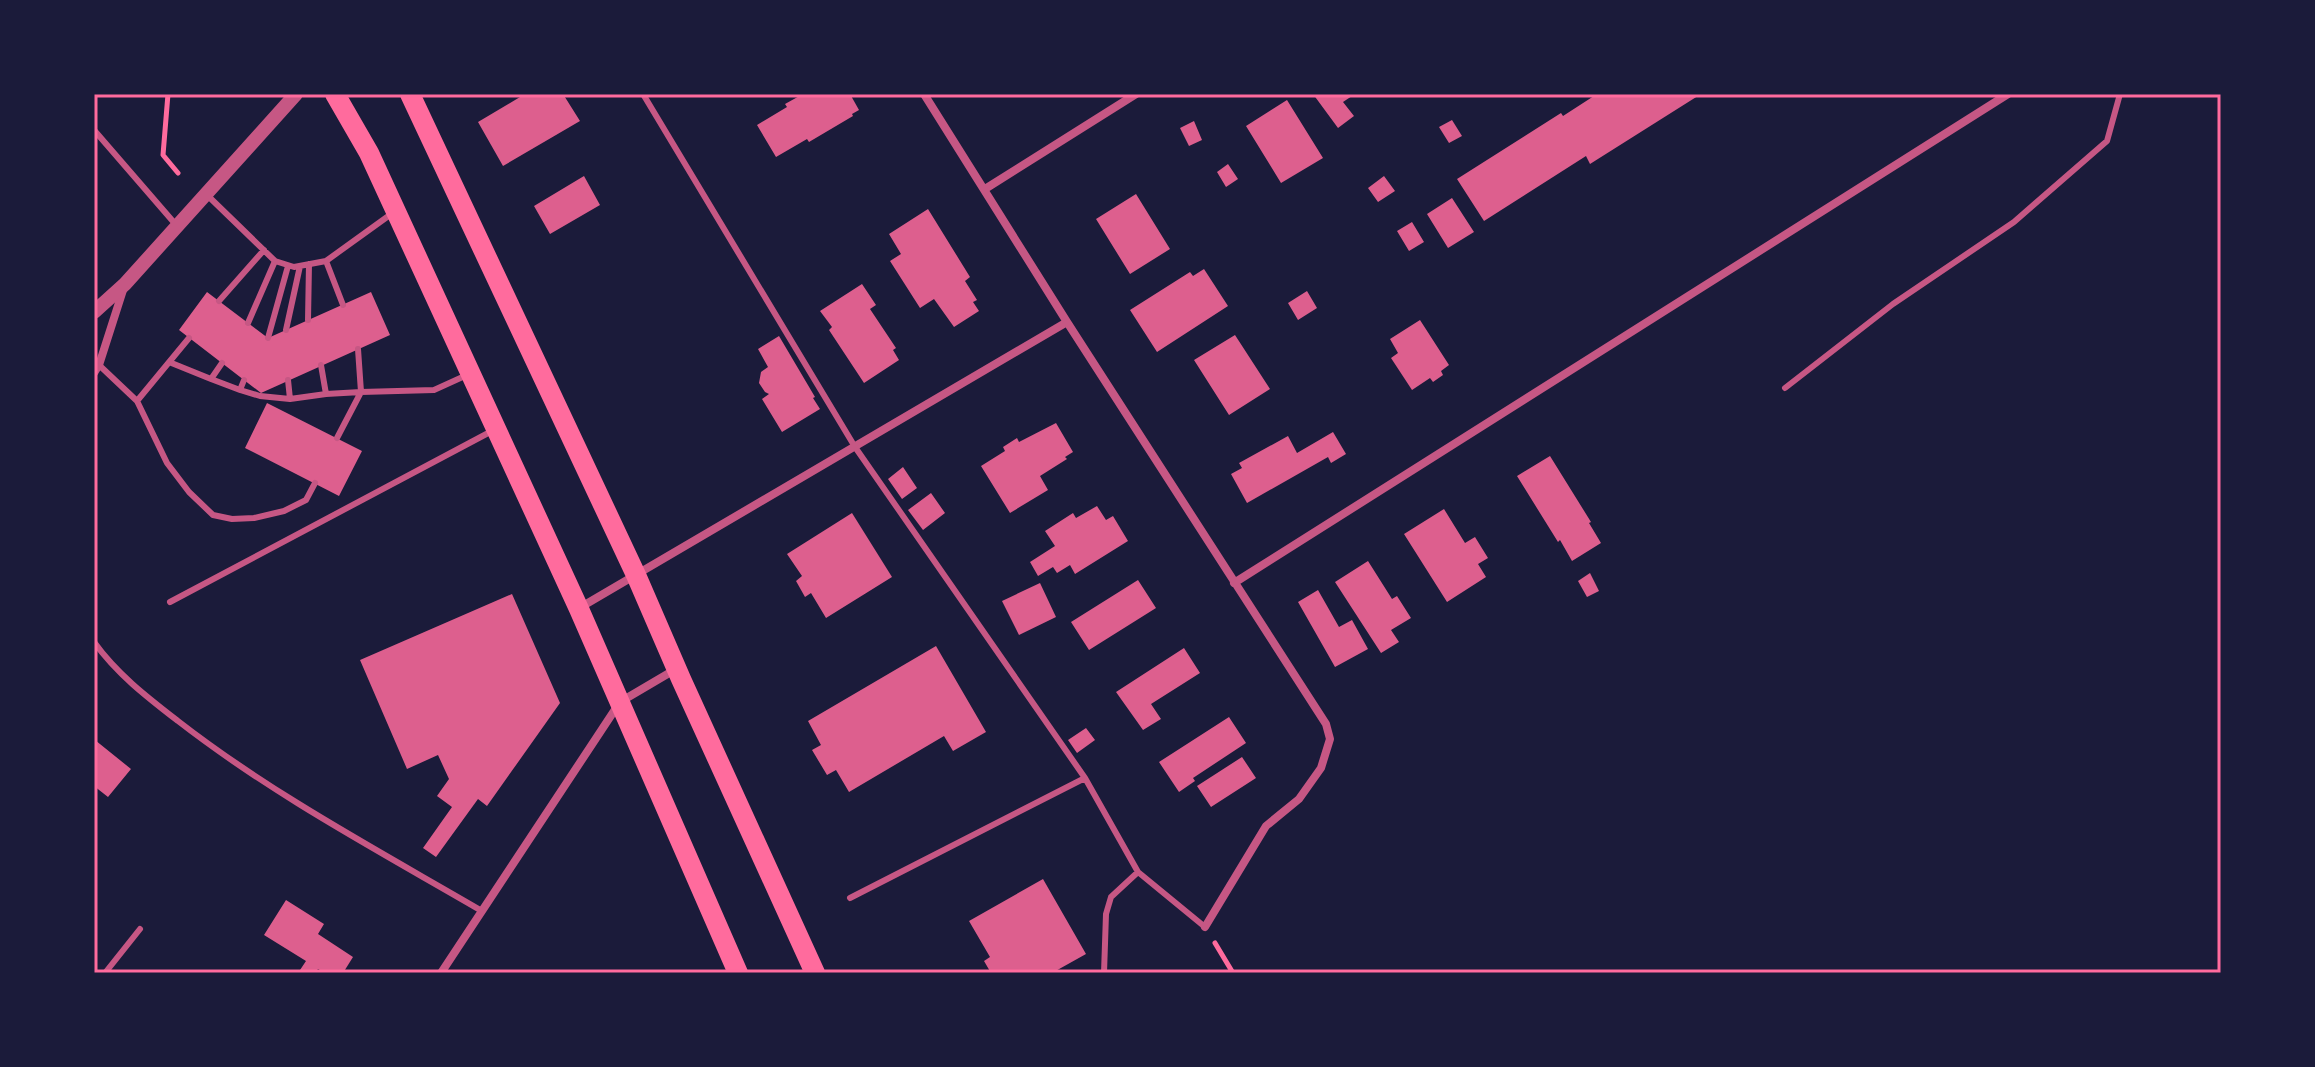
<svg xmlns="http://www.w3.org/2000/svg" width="2315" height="1067" font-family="'Nunito Sans',sans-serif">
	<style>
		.building { fill: #dd5f8e }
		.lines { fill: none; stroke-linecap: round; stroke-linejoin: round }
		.path { stroke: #ff6b9d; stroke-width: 5 }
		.service { stroke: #c65784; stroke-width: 6 }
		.minor { stroke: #c65784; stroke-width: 8 }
		.tertiary { stroke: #c65784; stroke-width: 14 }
		.primary { stroke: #ff6b9d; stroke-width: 20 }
		.neatline { fill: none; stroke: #ff6b9d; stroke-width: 3 }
	</style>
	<rect width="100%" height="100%" fill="#1b1b3a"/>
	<path class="building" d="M525,94H563L580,121L503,166L478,122Z
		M803,94H850L859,110L852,114L853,116L809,142L807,139L776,157L757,125L787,107L785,104Z
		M1313,94H1355L1343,102L1354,116L1338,128Z
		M1597,94H1701L1590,164L1586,156L1484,221L1457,179L1561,113L1563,116Z
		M1287,100L1323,158L1281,183L1246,126Z
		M1452,120L1462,136L1449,143L1439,127Z
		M1194,121L1202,140L1189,146L1180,128Z
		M1228,164L1238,179L1226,187L1217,172Z
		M584,176L600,205L550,234L534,206Z
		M1384,176L1395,191L1378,202L1368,188Z
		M1136,194L1170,249L1130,274L1096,219Z
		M1452,198L1474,232L1448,248L1427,214Z
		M928,209L970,277L965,281L977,300L973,302L979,311L954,327L934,299L920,308L890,261L901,254L889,234Z
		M1412,222L1424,242L1409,251L1397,231Z
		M1204,269L1228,306L1157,352L1130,310L1190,272L1193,276Z
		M862,284L876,305L870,309L896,348L893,350L899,360L864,383L829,330L832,327L820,311Z
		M1307,291L1317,308L1298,320L1288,303Z
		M207,292L268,338L371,292L390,335L261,393L179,330Z
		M1420,320L1449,365L1441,371L1443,375L1433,382L1430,378L1412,390L1391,358L1398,353L1390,339Z
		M1235,335L1270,389L1229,415L1194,360Z
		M779,336L815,397L813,398L820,409L782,432L762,399L769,394L765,392L759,383L761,372L768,367L758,349Z
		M267,403L362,451L339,496L245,448Z
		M1056,423L1073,452L1065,457L1067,459L1040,476L1048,490L1010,513L981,466L1005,451L1003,447L1017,438L1019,442Z
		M1333,432L1346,454L1331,463L1328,457L1247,503L1231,474L1242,468L1239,463L1288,436L1297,453Z
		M1550,456L1591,522L1589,523L1601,543L1572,561L1560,540L1558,542L1517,476Z
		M903,467L917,488L902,499L888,479Z
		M931,493L945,513L923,530L908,510Z
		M1097,506L1106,520L1113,516L1128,541L1075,574L1070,565L1057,573L1053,567L1038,576L1030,562L1055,546L1045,531L1073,513L1076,518Z
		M1444,509L1465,543L1475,537L1488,558L1478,564L1486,577L1447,602L1404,534Z
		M852,513L892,577L826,618L811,593L805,597L796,581L802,576L787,554Z
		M1368,561L1392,599L1397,596L1411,618L1391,630L1399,642L1381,653L1335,582Z
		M1590,573L1599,591L1587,597L1578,581Z
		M1138,580L1156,608L1089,650L1071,622Z
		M1040,583L1056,617L1019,635L1002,601Z
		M1318,590L1339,627L1352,620L1368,649L1335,667L1298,602Z
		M512,594L560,703L487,806L478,799L436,857L423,848L452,807L437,796L449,779L438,755L407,769L360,660Z
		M936,646L986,732L953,751L944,736L849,792L836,770L827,775L812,750L821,745L808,721Z
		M1184,648L1200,673L1151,704L1161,719L1143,730L1116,692Z
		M1229,717L1246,743L1193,778L1195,781L1179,792L1159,762Z
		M1086,728L1095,740L1077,753L1068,740Z
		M95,740L131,769L108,797L94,786Z
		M1242,757L1256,778L1211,807L1197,786Z
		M1043,879L1086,954L1052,973H991L984,961L990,957L969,921Z
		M286,900L324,924L318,934L353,957L343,973H325L318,969L315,973H304L300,970L306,961L264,935Z"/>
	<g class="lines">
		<path class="path" d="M168,94L163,155L178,173
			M1215,943L1233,973"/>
		<path class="service" d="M643,94L855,447L1085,778L1138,872L1205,927
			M94,130L177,226
			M206,194L275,261L294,267L326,261L394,212
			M326,261L343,305
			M219,301L264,250
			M308,320L309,264
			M248,323L275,261
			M286,330L300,266
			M268,338L288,266
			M169,362L211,379L222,363
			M99,365L137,401L167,463L189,492L213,515L232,519L254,518L284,511L306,500L315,483
			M211,379L240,390L244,380
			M1785,388L1893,304L2014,222L2107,141L2120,94
			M240,390L260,396L290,399L288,380
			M326,394L361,392L358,349
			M290,399L326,394L321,365
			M137,401L189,338
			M337,438L361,392L434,390L467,375
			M170,602L492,431
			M94,642C117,674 147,697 178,721C272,794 379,851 482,911
			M850,898L1085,778
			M105,973L140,929
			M1104,973L1106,914L1111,897L1138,872"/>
		<path class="minor" d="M924,94L1067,322L1326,724L1330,739L1321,768L1299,799L1266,826L1205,927
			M985,189L1136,94
			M94,373L99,365L124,287
			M1234,583L2008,94
			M581,607L1067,322
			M441,973L620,702L676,669"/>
		<path class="tertiary" d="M94,312L125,284L296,94"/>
		<path class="primary" d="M335,94L369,153L579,609L738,973
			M410,94L636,575L681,679L815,973"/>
	</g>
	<rect width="2315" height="1067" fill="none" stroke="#1b1b3a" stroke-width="192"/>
	<rect x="96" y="96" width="2123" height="875" class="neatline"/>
</svg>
